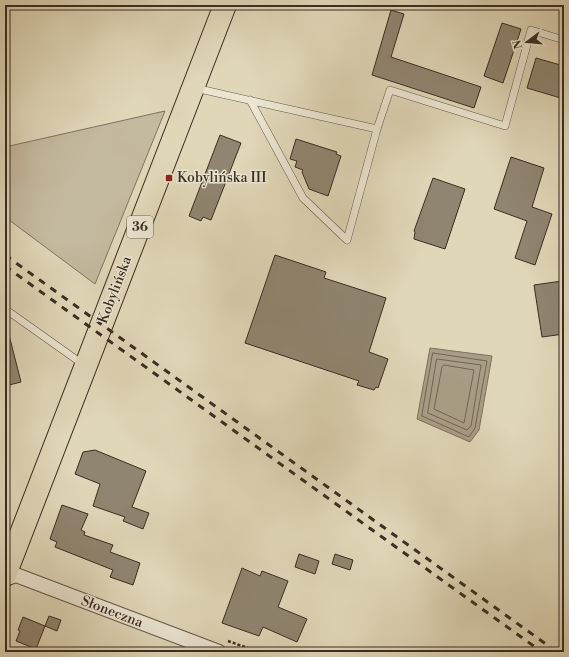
<svg xmlns="http://www.w3.org/2000/svg" width="569" height="657" font-family="'Libre Bodoni',serif">
	<style>
		.green { fill: #c4ba9f; stroke: #7f7461 }
		.water { fill: #a89d85; stroke: #7c705e }
		.lines { fill: none; stroke-linecap: round; stroke-linejoin: round }
		.shore { stroke: #716554; stroke-width: 1 }
		.building { fill: #908570; stroke: #3a2d23 }
		.lane-casing { stroke: #645848; stroke-width: 8 }
		.street-casing { stroke: #645848; stroke-width: 16 }
		.primary-casing { stroke: #3a2d23; stroke-width: 24 }
		.path { stroke: #3a2d23; stroke-width: 2.5; stroke-dasharray: 3 2; stroke-linecap: butt }
		.lane { stroke: #ebe5d1; stroke-width: 7 }
		.street { stroke: #ebe5d1; stroke-width: 14 }
		.primary { stroke: #e0d7b8; stroke-width: 22 }
		.rail { stroke: #3a2d23; stroke-width: 3; stroke-dasharray: 7 7; stroke-linecap: butt }
		.poi-dot { fill: #8f2418; stroke: #ebe5d1; stroke-width: 1.5 }
		.labels { text-anchor: middle; dominant-baseline: central; stroke-width: 3; stroke-linejoin: round; paint-order: stroke }
		.shield { fill: #ebe5d1; stroke: #6f6457; stroke-width: 1 }
		.shield-label { font-size: 13px; font-weight: bold; fill: #3a2d23 }
		.poi-label { font-size: 14px; fill: #3a2d23; stroke: #ebe5d1; text-anchor: start }
		.street-label { font-size: 14px; fill: #3a2d23; stroke: #ebe5d1 }
	</style>
	<rect width="100%" height="100%" fill="#e0d7b8"/>
	<filter id="stains"><feTurbulence type="fractalNoise" baseFrequency=".005" numOctaves="4"/><feColorMatrix values="0 0 0 0 .2 0 0 0 0 .09 0 0 0 0 .02 0 0 0 .5 -.17"/></filter>
	<radialGradient id="worn" r=".72"><stop offset=".6" stop-color="#630" stop-opacity="0"/><stop offset="1" stop-color="#630" stop-opacity=".3"/></radialGradient>
	<path class="green" d="M165,111L95,284L5,217V147Z"/>
	<path class="water" d="M430,348L492,356L479,430L470,442L417,419Z"/>
	<g class="lines">
		<path class="shore" d="M433,353L487,361L475,428L469,437L422,416Z
			M437,359L481,365L471,426L467,430L428,413Z
			M444,365L474,370L464,423L434,409L442,367Z"/>
	</g>
	<path class="building" d="M391,10L404,14L391,57L481,87L474,108L372,75Z
		M502,23L521,29L503,83L484,76Z
		M536,58L564,66V99L527,88Z
		M220,135L241,143L211,220L203,217L201,221L189,216Z
		M296,139L337,152L336,154L341,156L328,196L309,189L302,172L303,170L295,167L297,161L290,159Z
		M511,157L544,168L532,207L552,214L535,265L515,258L527,221L494,209Z
		M433,178L465,189L445,249L414,239L415,232L414,231Z
		M275,255L326,272L324,278L386,298L369,352L388,359L378,388L376,387L374,390L357,385L359,381L245,343Z
		M562,281L564,334L542,337L534,285Z
		M9,335L21,382L5,386V336Z
		M95,450L146,471L132,507L149,513L143,529L123,521L125,517L93,506L100,484L75,474L83,452Z
		M62,505L88,514L81,530L85,532L84,535L113,545L110,552L140,563L133,585L110,577L113,570L55,547L57,542L50,539Z
		M299,554L319,561L315,574L295,567Z
		M335,554L353,560L350,570L332,564Z
		M242,568L260,576L262,571L288,581L278,607L307,619L297,642L263,627L259,636L222,623Z
		M49,616L61,620L57,631L45,626Z
		M23,617L45,626L36,649L16,641L20,631L18,630Z"/>
	<g class="lines">
		<defs>
			<path id="lane" d="M195,88L377,129L390,90L505,126L531,30L564,40
				M250,100L303,198L347,240L377,129
				M5,309L84,365"/>
			<path id="street" d="M5,579L16,575L219,652"/>
			<path id="primary" d="M5,575L225,5"/>
		</defs>
		<use href="#lane" class="lane-casing"/>
		<use href="#street" class="street-casing"/>
		<use href="#primary" class="primary-casing"/>
		<path class="path" d="M228,641L259,652"/>
		<use href="#lane" class="lane"/>
		<use href="#street" class="street"/>
		<use href="#primary" class="primary"/>
		<path class="rail" d="M5,255L557,652
			M5,266L542,652"/>
	</g>
	<rect class="poi-dot" x="165" y="174" width="8" height="8" rx="2"/>
	<g class="labels">
		<rect class="shield" x="127" y="216" width="26" height="22" rx="3"/>
		<g class="shield-label">
			<text x="140" y="227">36</text>
		</g>
		<g class="poi-label">
			<text x="177" y="178">Kobylińska III</text>
		</g>
		<g class="street-label">
			<text transform="translate(115 290) rotate(-69)">Kobylińska</text>
			<text transform="translate(112 612) rotate(21)">Słoneczna</text>
		</g>
	</g>
	<rect width="569" height="657" fill="none" stroke="#e0d7b8" stroke-width="20"/>
	<rect x="6" y="6" width="557" height="645" fill="none" stroke="#3a2d23" stroke-width="2"/>
	<rect x="10" y="10" width="549" height="637" fill="none" stroke="#3a2d23"/>
	<g transform="translate(527 42) rotate(254)" stroke="#ebe5d1" stroke-width="3" paint-order="stroke">
	<path d="M0-3L7 15L0 10L-7 15Z" fill="#3a2d23"/>
	<text y="-6" font-size="11" font-weight="bold" text-anchor="middle" fill="#3a2d23">N</text>
	</g>
	<rect width="100%" height="100%" filter="url(#stains)"/>
	<rect width="100%" height="100%" fill="url(#worn)"/>
</svg>
